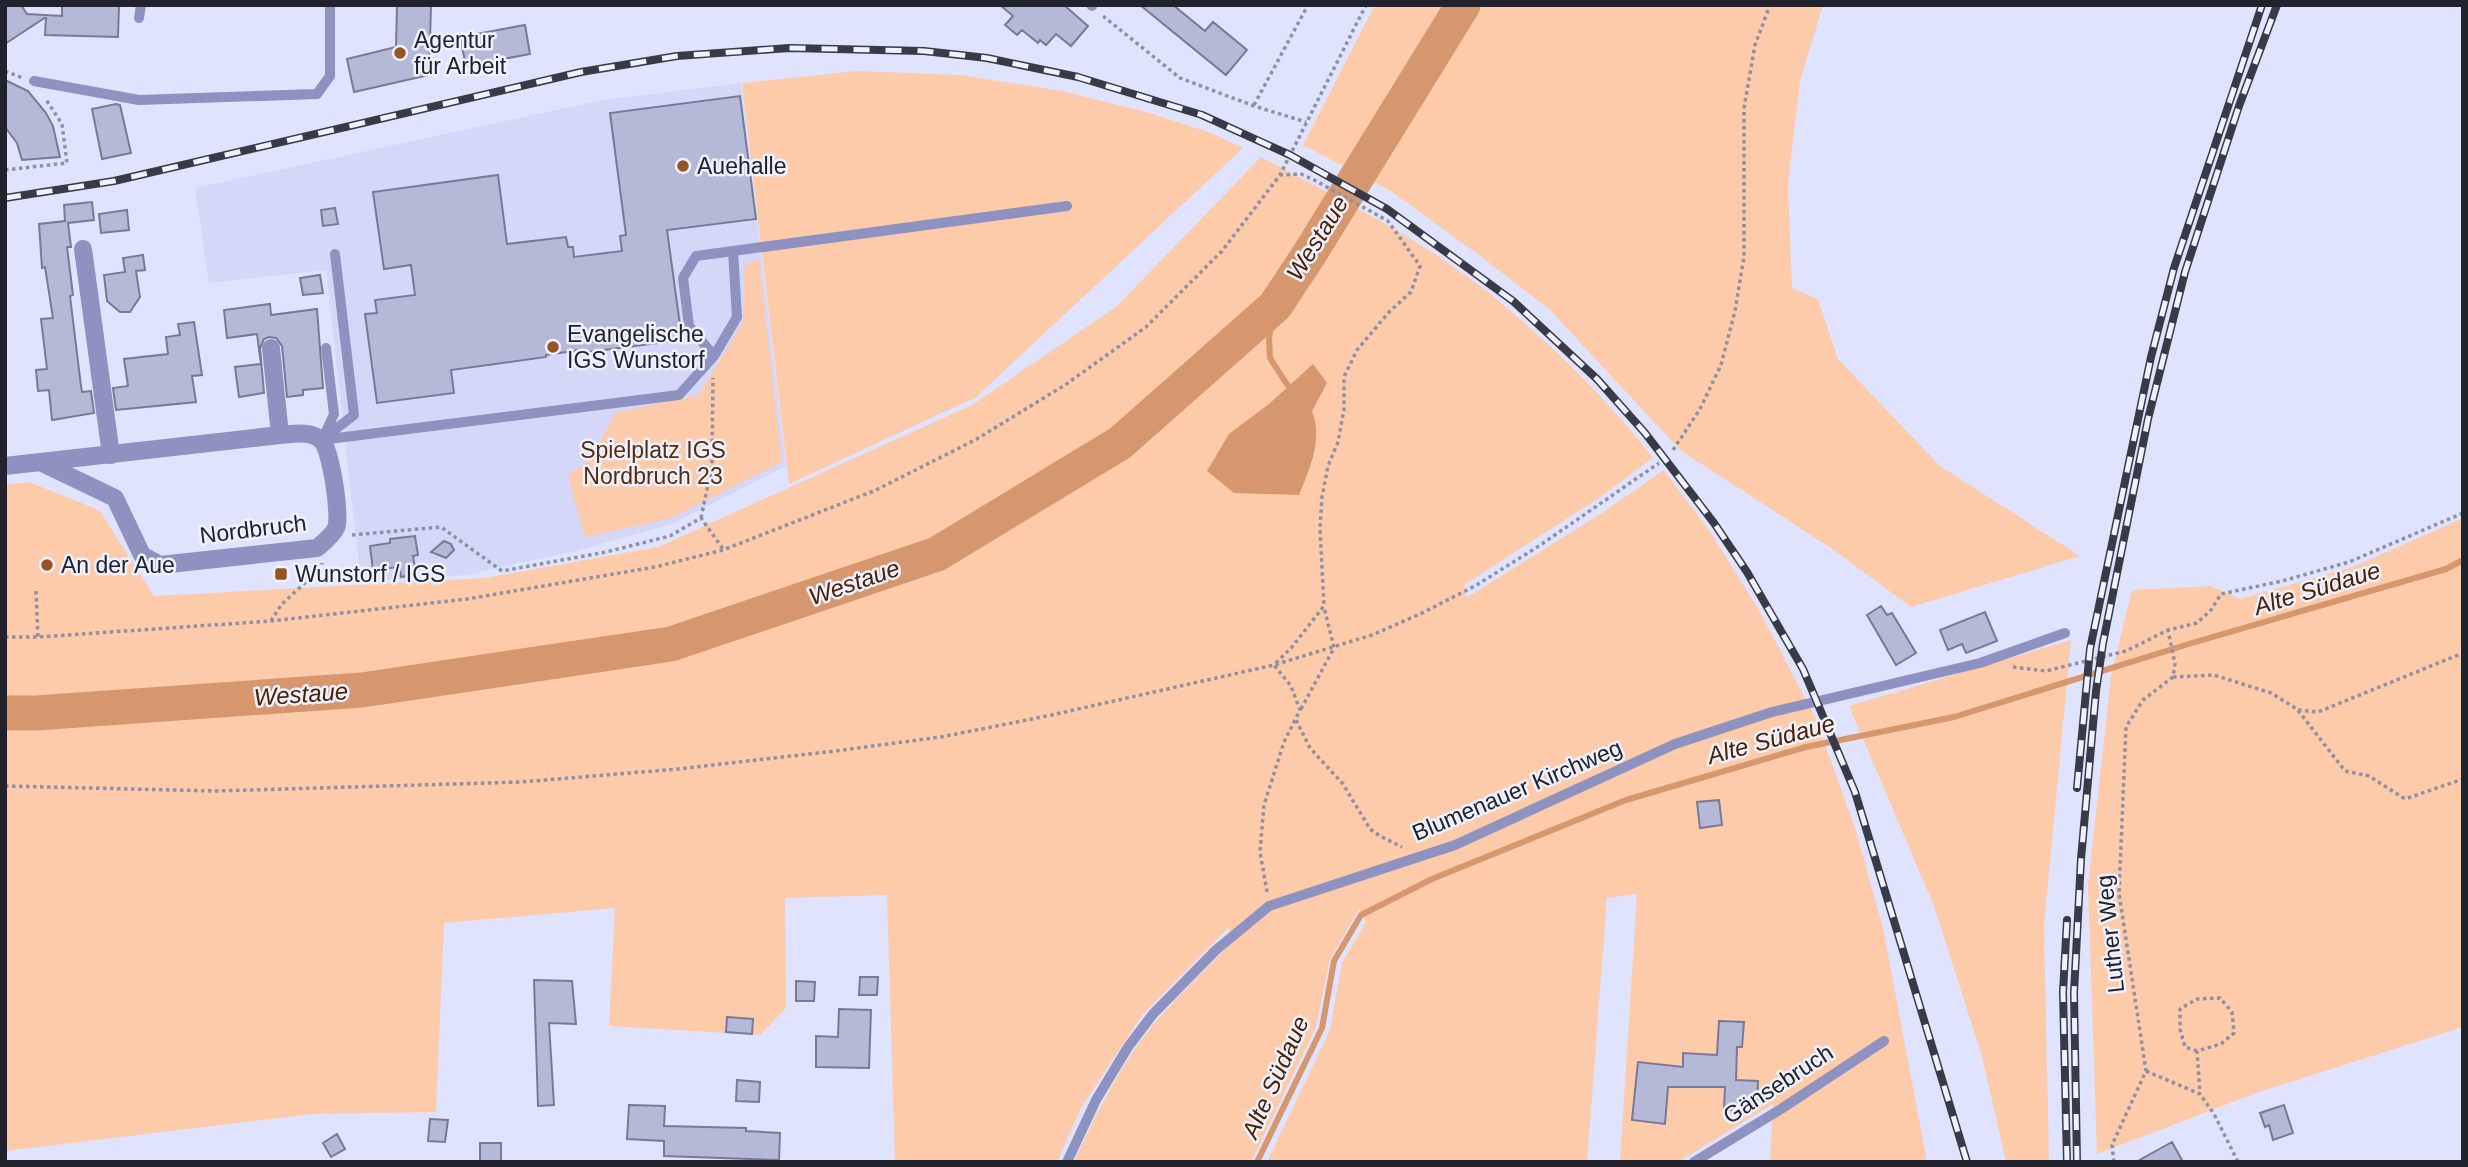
<svg xmlns="http://www.w3.org/2000/svg" width="2468" height="1167" font-family="Arial,sans-serif">
	<style>
		.built { fill: #d4d7f7 }
		.green { fill: #fdcaaa }
		.water { fill: #d7976e }
		.lines { fill: none; stroke-linecap: round; stroke-linejoin: round }
		.stream { stroke: #d7976e; stroke-width: 6 }
		.river { stroke: #d7976e; stroke-width: 35 }
		.building { fill: #b5b9d8; stroke: #777a97; stroke-width: 2 }
		.path { stroke: #8e90a4; stroke-width: 3.5; stroke-dasharray: 3.5 3.5; stroke-linecap: butt }
		.lane { stroke: #8d92c0; stroke-width: 10 }
		.street { stroke: #8d92c0; stroke-width: 18 }
		.rail-casing { stroke: #383a47; stroke-width: 8 }
		.rail { stroke: #f0f1fe; stroke-width: 5; stroke-dasharray: 16; stroke-linecap: butt }
		.poi-dot { fill: #965323; stroke: #f0f1fe; stroke-width: 2.5 }
		.labels { text-anchor: middle; dominant-baseline: central; stroke-width: 5; stroke-linejoin: round; paint-order: stroke }
		.poi-label { font-size: 23px; fill: #20222d; stroke: #f0f1fe; text-anchor: start }
		.park-label { font-size: 23px; fill: #552c0d; stroke: #f0f1fe }
		.street-label { font-size: 23px; fill: #20222d; stroke: #f0f1fe }
		.water-label { font-size: 24px; font-style: italic; fill: #4a2101; stroke: #f0f1fe }
	</style>
	<rect width="100%" height="100%" fill="#e0e3fd"/>
	<path class="built" d="M741,83L786,466L672,524L580,550L466,575L361,582L326,270L209,283L195,188L603,100Z"/>
	<path class="green" d="M1375,5H1823L1800,81L1788,184L1792,288L1818,299L1838,359L1940,466L2080,556L1911,607L1834,550L1680,450L1549,309L1479,255L1391,191L1303,145Z
		M857,71L960,75L1062,91L1150,113L1211,133L1243,148L976,397L789,484L742,83Z
		M1261,157C1340,200 1425,240 1495,298C1548,341 1611,403 1653,458L1599,498L1464,585L1466,598L1602,513L1664,470L1713,536L1760,612L1816,719L1856,831L1883,928L1927,1162H1770L1773,1104L1678,1162H1620L1637,894L1607,898L1587,1162H1267L1330,1030L1342,963L1366,922L1359,909L1330,959L1316,1027L1251,1162H1074C1097,1112 1122,1061 1158,1019C1181,993 1205,970 1229,945V927L1142,1015L1081,1108L1057,1162H895L887,895L785,898L786,1008L760,1035L609,1026L615,908L444,923L436,1112L313,1114L5,1151V485L29,482L99,510L154,596L486,578L658,547L972,405L1116,307Z
		M759,259L782,462L669,519L585,537L568,475L590,460L615,413L699,395L743,322L745,264Z
		M2463,518V1027L2259,1092L2097,1154L2088,885L2111,677L2132,590L2211,586L2240,599L2353,567Z
		M2071,640L2044,926L2049,1162H2006L1982,1056L1934,906L1849,706Z"/>
	<path class="water" d="M1313,364L1327,383L1312,411C1323,440 1310,468 1299,495L1234,493L1207,471L1229,434L1269,404Z"/>
	<g class="lines">
		<path class="stream" d="M1275,306L1269,338L1270,358L1288,386
			M1257,1162L1322,1028L1334,961L1361,915L1432,879L1626,800L1806,747L1954,717L2192,643L2446,569L2463,560"/>
		<path class="river" d="M5,713H36L362,690L671,644L937,554L1120,443L1275,306L1310,253L1463,5"/>
	</g>
	<path class="building" d="M5,5H21L27,14L62,16V5H119L118,37L45,35L46,17L5,44Z
		M397,5H431L429,75L354,92L347,59L396,47Z
		M1000,5H1064L1088,26L1071,46L1056,34L1046,45L1040,40L1038,43L1022,30L1017,35L1005,25L1013,16Z
		M1140,5H1173L1205,31L1213,22L1247,50L1226,75Z
		M525,25L530,54L466,66L460,37Z
		M5,80L28,91L46,113L53,126L60,157L22,160L17,143L5,127Z
		M740,96L756,219L667,230L682,340L580,353V350L546,355V357L451,370L454,393L377,403L365,314L377,313L375,300L415,295L411,265L384,269L373,192L498,175L507,244L566,237L568,247H573L574,257L622,251L620,236L626,235L610,113Z
		M116,104L120,105L131,153L102,159L92,109Z
		M92,202L94,220L68,223L71,247H67L73,295L70,296L81,386L82,392L91,391L94,413L52,420L49,390L38,391L36,370L47,369L41,319L53,318L45,267L42,268L39,224L65,221L64,205Z
		M335,208L338,224L323,226L321,210Z
		M127,210L129,230L101,233L99,214Z
		M143,255L145,270L136,271L140,297L130,312H120L107,301L104,275L125,272L123,258Z
		M320,275L323,293L303,295L300,278Z
		M270,304L271,315L317,309L323,388L303,390V395L287,397L282,346L276,338L269,337L264,339L260,348L264,393L239,397L235,367L261,364L257,334L227,338L224,310Z
		M194,322L202,375L192,376L196,402L116,410L113,388L128,386L124,359L168,354L166,337L180,335L178,324Z
		M415,536L418,555L413,556L416,574L401,577L399,567L373,570L370,546L390,543V539Z
		M444,541L451,544L454,550L446,558L431,552Z
		M1881,606L1887,615L1892,613L1916,653L1896,665L1867,615Z
		M1985,612L1997,641L1966,653L1962,644L1948,650L1940,630Z
		M1719,800L1722,825L1700,828L1697,802Z
		M860,977H878L877,995H859Z
		M534,980L572,981L576,1024L549,1023L554,1105L538,1106Z
		M796,981L815,982L814,1001H796Z
		M839,1009L871,1010L869,1068L816,1067V1036L838,1037Z
		M727,1017L753,1019L752,1034L726,1032Z
		M1719,1021L1744,1022L1742,1047H1737L1736,1080L1758,1081L1757,1107H1751V1111L1724,1110L1725,1087H1668L1665,1124L1632,1120L1638,1062L1683,1067V1053L1717,1055Z
		M737,1080L760,1082L759,1102L736,1101Z
		M629,1105L665,1106L664,1126L746,1128V1131L780,1133L779,1160L664,1156V1141L627,1139Z
		M2284,1105L2293,1133L2273,1140L2269,1125L2265,1127L2260,1113Z
		M430,1119L448,1120L445,1142L428,1141Z
		M337,1134L345,1149L331,1157L323,1143Z
		M2172,1142L2183,1162H2136Z
		M480,1143H501V1162H480Z"/>
	<g class="lines">
		<path class="path" d="M1103,16L1180,78L1254,106L1306,122
			M5,71L23,78
			M1254,105L1308,5
			M5,170L67,163L62,124L45,98
			M1673,450L1700,409L1721,365L1735,311L1744,257V108L1755,45L1770,5
			M701,518L712,466L713,378
			M352,535L441,527L502,571L606,552L670,536L701,518L723,549
			M36,591L38,637
			M271,621L281,605L321,568L322,563
			M5,637H38L271,621L467,599L655,567L723,550L876,490L975,440L1065,385L1146,327L1222,251L1280,175L1366,5
			M1276,663L1292,647L1324,606L1320,528L1322,497L1328,466L1338,442L1344,409V377L1357,350L1390,311L1411,292L1420,266L1388,221L1316,181L1301,174L1280,175
			M2013,667L2046,671L2126,651L2168,630L2197,623L2211,610L2221,594L2282,581L2349,562L2463,513
			M2173,677L2214,675L2271,693L2297,709L2345,771L2369,776L2405,799L2463,779
			M1301,709L1334,648L1324,607
			M2298,710L2318,712L2463,653
			M1296,720L1310,748L1343,784L1370,829L1380,836L1402,847
			M5,786L216,791L521,782L678,769L835,751L941,737L1047,716L1274,665L1372,635L1420,614L1475,586L1539,546L1659,463
			M1267,892L1260,852L1264,805L1284,742L1300,710L1291,686L1274,665
			M2197,1051L2185,1047L2180,1029V1009L2197,999L2220,998L2232,1012L2234,1033L2221,1044L2197,1051L2200,1094
			M2146,1071L2200,1094L2214,1114L2238,1162
			M2114,1162L2112,1145L2146,1071L2119,893L2126,727L2143,700L2173,677L2175,664L2168,630"/>
		<path class="lane" d="M1091,5L1092,6
			M139,18L141,5
			M34,81L139,100L317,94L330,76V5
			M714,356L689,326L683,278L696,256L733,251
			M323,438L334,414L326,348
			M324,438L354,415L335,254
			M321,440L679,395L714,356L737,317L733,251L1067,206
			M1067,1162L1096,1100L1128,1047L1153,1014L1216,950L1269,906L1455,845L1675,744L1772,712L1980,663L2065,633
			M1694,1162L1781,1109L1884,1041"/>
		<path class="street" d="M83,249L111,455
			M271,348L280,435
			M5,466L280,435C293,434 312,430 322,441C331,451 341,516 336,528C332,536 324,542 317,548L160,565L142,555L115,498L40,462"/>
		<defs>
			<path id="rail" d="M5,198L114,181L581,72L677,56L789,48L924,51L987,58L1078,77L1202,115L1290,155L1387,209L1513,301L1597,379L1645,433L1714,523L1747,572L1803,669L1855,792L1967,1162
				M2077,788L2090,649L2151,357L2174,268L2262,5
				M2067,1162L2063,992L2067,920
				M2077,1162L2074,993L2081,859L2096,691L2103,643L2148,419L2185,272L2239,106L2277,5"/>
		</defs>
		<use href="#rail" class="rail-casing"/>
		<use href="#rail" class="rail"/>
	</g>
	<g class="poi-dot">
		<circle cx="400" cy="53" r="7"/>
		<circle cx="683" cy="166" r="7"/>
		<circle cx="553" cy="347" r="7"/>
		<circle cx="47" cy="565" r="7"/>
		<rect x="274" y="567" width="14" height="14" rx="3.5"/>
	</g>
	<g class="labels">
		<g class="poi-label">
			<text x="414" y="40">Agentur<tspan x="414" dy="26">für Arbeit</tspan></text>
			<text x="697" y="166">Auehalle</text>
			<text x="567" y="334">Evangelische<tspan x="567" dy="26">IGS Wunstorf</tspan></text>
			<text x="61" y="565">An der Aue</text>
			<text x="295" y="574">Wunstorf / IGS</text>
		</g>
		<g class="park-label">
			<text x="653" y="450">Spielplatz IGS<tspan x="653" dy="26">Nordbruch 23</tspan></text>
		</g>
		<g class="street-label">
			<text transform="translate(253 529) rotate(-7)">Nordbruch</text>
			<text transform="translate(1517 790) rotate(-23)">Blumenauer Kirchweg</text>
			<text transform="translate(2110 934) rotate(-96)">Luther Weg</text>
			<text transform="translate(1778 1084) rotate(-33)">Gänsebruch</text>
		</g>
		<g class="water-label">
			<text transform="translate(1317 238) rotate(-58)">Westaue</text>
			<text transform="translate(854 582) rotate(-19)">Westaue</text>
			<text transform="translate(2317 588) rotate(-17)">Alte Südaue</text>
			<text transform="translate(301 694) rotate(-4)">Westaue</text>
			<text transform="translate(1771 739) rotate(-15)">Alte Südaue</text>
			<text transform="translate(1275 1077) rotate(-66)">Alte Südaue</text>
		</g>
	</g>
	<rect width="2468" height="1167" fill="none" stroke="#20222d" stroke-width="14"/>
</svg>
